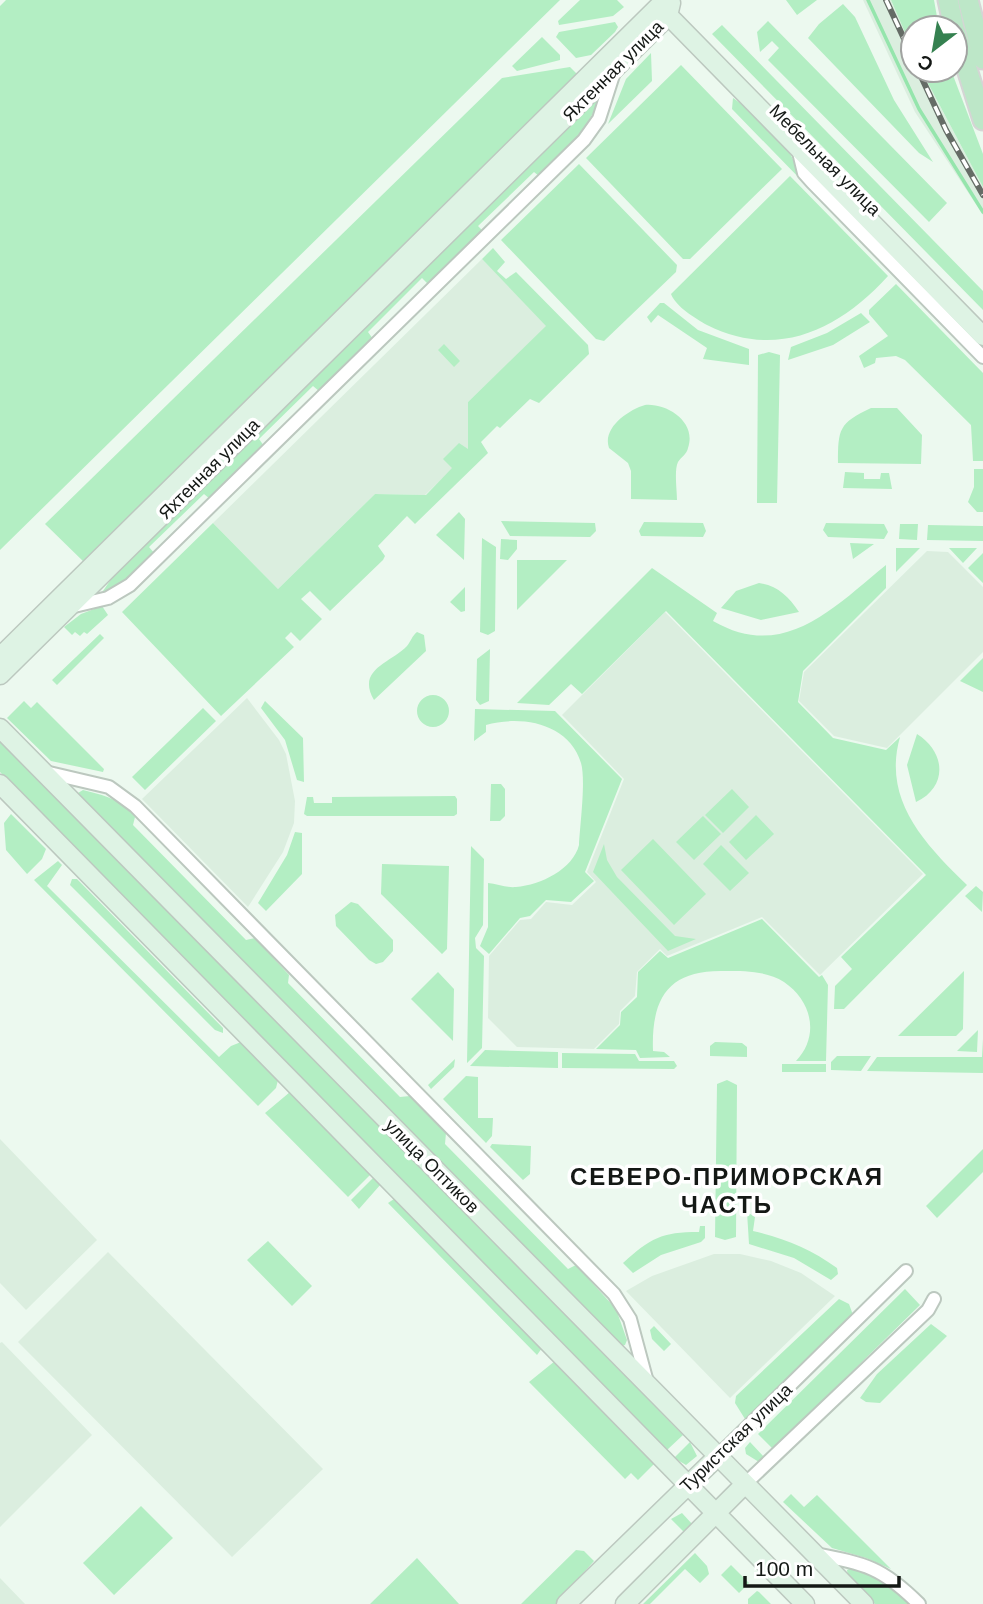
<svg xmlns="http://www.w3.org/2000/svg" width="983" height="1604" font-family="Arial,sans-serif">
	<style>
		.built { fill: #dbeedf }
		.green { fill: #b3eec3 }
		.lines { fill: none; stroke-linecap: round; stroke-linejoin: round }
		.stream { stroke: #95e5ac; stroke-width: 3.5 }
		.street-casing { stroke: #bcc8bf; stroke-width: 16 }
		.secondary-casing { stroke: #bcc8bf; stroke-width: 21 }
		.primary-casing { stroke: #d5d5d5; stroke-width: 23 }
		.street { stroke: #fff; stroke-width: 12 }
		.secondary { stroke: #def3e4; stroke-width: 18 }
		.primary { stroke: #bde7c8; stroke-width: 19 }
		.rail-casing { stroke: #656c66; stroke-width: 6 }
		.rail { stroke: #fff; stroke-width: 3.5; stroke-dasharray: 10; stroke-linecap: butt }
		.labels { text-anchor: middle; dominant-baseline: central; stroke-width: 7; stroke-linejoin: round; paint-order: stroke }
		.street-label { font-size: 18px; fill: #141815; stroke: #fff }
		.district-label { font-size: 24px; font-weight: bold; letter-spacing: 2px; fill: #141815; stroke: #fff }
	</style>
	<rect width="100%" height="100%" fill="#ecf9ef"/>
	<path class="built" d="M863,0H891L913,51V70H921L983,187V215L915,112Z
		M482,259L547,326L468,402L469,449L444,459L453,468L425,495L375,494L278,589L213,523Z
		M927,551L948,552L983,587V652L887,748L834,736L799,701L804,672Z
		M665,612L923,874L820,975L762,917L667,956L660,949L637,972L635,996L620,1011L619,1024L594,1049L517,1047L488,1018L489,956L520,920L531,919L546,902L572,905L596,882L587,872L624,779L562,715Z
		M247,698L279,740L286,754L295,801L294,823L283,852L248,907L142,799Z
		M0,1139L97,1240L26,1310L0,1283Z
		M108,1252L323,1469L232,1557L18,1342Z
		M714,1254H740L771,1261L801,1273L835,1296L730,1398L626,1291L652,1276Z
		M2,1342L92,1435L0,1527V1343Z
		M0,1578L25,1604H0Z"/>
	<path class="green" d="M6,0H560L0,550V6Z
		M580,0H617L624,7L613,16L559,25L558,21Z
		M786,0H817L797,15Z
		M891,0H934L939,28H913V51Z
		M843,4L855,17L894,100L933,162L919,153L808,38L819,24Z
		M768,21L947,203L929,222L768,60L779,48L772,41L760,52L757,32Z
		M615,22L618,27L615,32L591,55L576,58L556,37L559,32Z
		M722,25L983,291V310L712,34Z
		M542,37L560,55V60L517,71L512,66Z
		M651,53L652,81L608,124L626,79Z
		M681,65L782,169L690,259H683L586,158Z
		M570,67L578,75L87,565L45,524L502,78Z
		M921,70H951L983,154V187Z
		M733,98L757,115L787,147L804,183L732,109Z
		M595,99L598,102C586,133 562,153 539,176L534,172L478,226L483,231L428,284L422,278L368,332L373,339L319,391L313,386L259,439L264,446L210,499L204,494L149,547L155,554L126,581L108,592L103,591L120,566Z
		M579,164L677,265L676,272L604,341L596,339L501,240Z
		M790,176L888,276C839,330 777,360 707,325C695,318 676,307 671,294Z
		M493,248L505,262L497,271L506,279L516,272L588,345L589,354L539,403L530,399L500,428L497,426L481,442L488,453L415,524L407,516L378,546L385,556L383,560L330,611L310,591L301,599L322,619L300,641L291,632L285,638L294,647L221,716L122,612L213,523L278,589L375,494L426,495L452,468L443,459L459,443L468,449V402L546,326L482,259Z
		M896,284L983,373V461H973L971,425L905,360L896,356L876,358L875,363L864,368L859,356L888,336L869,314V310Z
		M660,303H664L698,330L749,349V365L703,359L707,348L658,315L651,323L647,317Z
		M861,313L870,322L833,345L788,360L791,347L827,333Z
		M444,344L460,361L454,367L438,350Z
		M769,352L780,355L777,503H757L758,355Z
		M645,405C667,403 697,422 688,448C687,454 681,457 678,462C674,470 677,490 677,500L631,499V471L628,463L609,448C602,428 628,410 645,405Z
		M871,408H897L922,435L921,464L838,463C838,429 839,423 871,408Z
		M974,469H983V512H977L968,502L974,487Z
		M845,472L864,473V479H880L881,473H889L892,489L843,488Z
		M459,512L465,519L464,560L436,535Z
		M501,521L595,523L596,531L590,537L510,536Z
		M644,522L703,523L706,531L703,537L641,536L639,531Z
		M826,523L884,524L888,532L884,539L828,537L823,530Z
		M900,524H918L917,540L899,539Z
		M928,525L983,526V541L927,540Z
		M482,538L496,547L495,631L488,635L480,632Z
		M501,539L517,540V549L508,560L500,559Z
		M850,543L874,544L853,559Z
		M896,548H920L896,572Z
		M949,548H977L963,563Z
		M983,553V583L968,568Z
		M517,560H567L517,610Z
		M886,565V588L803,671L798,702L833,738L886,750L900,737C882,800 925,844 967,885L844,1009H834L835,986L852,969L841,957L926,875L666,611L582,694L571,684L549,705L517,703L652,568L717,613L713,621C784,662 833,608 886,565Z
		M759,583C778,586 788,596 799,612L761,620L721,608L736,591Z
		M465,587V611L461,612L450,602Z
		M102,606L108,615L87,634L84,632L80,636L75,632L72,635L64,627L81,614Z
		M417,632L424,635L426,651L374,700C356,669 391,663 407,646C411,641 412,636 417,632Z
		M100,634L104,638L57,685L52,680Z
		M490,649L489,701L480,705L476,700L477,659Z
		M983,658V692L960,681Z
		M417 711a16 16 0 1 1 32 0a16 16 0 1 1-32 0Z
		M24,701L31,708L37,702L104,769L103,772L51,761L7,718Z
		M265,701L303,738L304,782L297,780L285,740L261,708Z
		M203,708L216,721L145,790L132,777Z
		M475,709L555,711L622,779L585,872L594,881L571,902L546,900L530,916L520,918L489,954L480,946L488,927V883C497,884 507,888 516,887C541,885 573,869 579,845C580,825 586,780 581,763C569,723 521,715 486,725V732L474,741Z
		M917,734C946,752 948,787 916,802L907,765Z
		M0,739L683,1435L667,1450L0,772Z
		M491,784H501L505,789V816L500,821H490Z
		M732,789L749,807L723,833L705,815Z
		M83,790C104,795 122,800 135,817L133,825L246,940L255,938L289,975L288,983L400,1097L410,1096L414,1100L446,1133L445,1144L568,1269L576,1265L616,1309L627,1340L625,1345L622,1346L79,797L78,793Z
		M455,796L457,799V814L454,816H307L304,814L307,797H313L314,803H332V797Z
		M11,814L46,849L42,859L27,874L6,850L4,823Z
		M756,815L774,834L746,860L729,842Z
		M703,816L721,834L694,860L676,842Z
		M295,832L302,833V874L266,911L258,903L287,855Z
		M653,839L706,894L674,925L621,870Z
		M604,844L607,860L617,877L675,936L696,939L668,951L593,872Z
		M721,845L749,873L730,891L703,864Z
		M471,846L484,859L483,925L475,938L476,948L484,956L482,1048L467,1063Z
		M58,861L62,865L47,886L219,1057L231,1046L241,1042L278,1080L276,1088L258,1106L34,880Z
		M382,864L449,866L447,949L442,954L381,894Z
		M72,879H77L223,1028V1033L215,1030L70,885Z
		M976,886L983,892L982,912L965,896Z
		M351,902L358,904L393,940V951L383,962L376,964L369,960L336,926L335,915Z
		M762,919L819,977L822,975L828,985L826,1061H796C820,1036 812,1001 784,982C767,971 745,971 726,971C670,969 651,996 653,1051L664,1052L670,1057L640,1058L636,1050L596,1049L620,1025L621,1012L637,997L638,972L660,951L668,958Z
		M964,971L963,1029L956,1036H898Z
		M438,972L454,989L453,1041L411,999Z
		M978,1030L977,1052L957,1051Z
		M983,1039V1073L867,1071L877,1057H982Z
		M715,1042L742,1043L747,1047V1057L710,1056V1046Z
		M485,1050L558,1052V1068L470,1066Z
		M562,1053L635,1054L639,1061H674L677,1066L674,1069L562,1068Z
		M837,1056H871L861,1071L831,1070V1062Z
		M455,1059L454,1067L431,1089L428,1085Z
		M782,1064H826V1072H782Z
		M466,1076L478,1077V1118H493L492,1136L486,1143L443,1099Z
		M727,1080L737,1085L736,1237L725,1240L715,1237L717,1084Z
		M290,1092L371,1174L348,1197L265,1113Z
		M492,1144L531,1146L530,1174L523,1180L490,1147Z
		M983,1149V1172L937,1218L926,1206Z
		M374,1177L381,1184L359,1209L351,1200Z
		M394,1199L542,1348L537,1355L388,1203Z
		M747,1212L755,1217L753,1231C783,1238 811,1249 837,1268L838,1274L831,1280L794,1258L749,1244Z
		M700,1226H705V1238L701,1242L661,1255L633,1273L623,1263C651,1238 661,1232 699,1232Z
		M268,1241L312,1286L292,1306L247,1260Z
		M905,1289L920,1305L773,1449L758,1434Z
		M839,1299L849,1304L853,1315L745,1419L735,1403L736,1396Z
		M931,1324L947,1336L880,1403L866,1402L860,1398L877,1374Z
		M654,1326L671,1344L664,1351L652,1339L650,1330Z
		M555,1361L655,1463L638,1480L631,1473L625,1479L529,1382Z
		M690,1442L697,1456L686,1465L674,1458Z
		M750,1442L765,1458L759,1462L746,1454L745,1448Z
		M791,1494L804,1507L817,1495L891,1569L866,1558L832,1548L783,1502Z
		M141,1506L173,1538L114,1595L83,1563Z
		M682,1513L693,1525L686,1534L671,1519Z
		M576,1550L584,1551L594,1561L556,1604H521Z
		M695,1553L707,1566L709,1574L700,1583L685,1569L650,1604H643Z
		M417,1558L459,1604H370Z
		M731,1565L749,1583L739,1593L721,1575Z
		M853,1567L879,1576L911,1604H875L848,1577L847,1570Z
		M757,1591L759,1592L771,1604H748V1599Z"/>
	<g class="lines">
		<path class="stream" d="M868,0L919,109L983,212"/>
		<defs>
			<path id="street" d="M798,148L804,173L812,182L983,357
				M70,607L108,598L130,585L584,140L599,119L614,72
				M45,772L109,787L135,806L614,1294L630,1319L647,1382
				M718,1456L906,1271
				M745,1484L928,1310L934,1299
				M815,1554C866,1564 882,1567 919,1604"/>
			<path id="secondary" d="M660,7L983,336
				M0,657L659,6L671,3
				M0,675L668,16L671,3
				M0,728L864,1604
				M0,784L805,1604
				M566,1604L718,1456
				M625,1604L745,1484"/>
			<path id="primary" d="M948,0L954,28
				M968,0L983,59
				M955,31L983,120"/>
		</defs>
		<use href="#street" class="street-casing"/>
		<use href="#secondary" class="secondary-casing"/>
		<use href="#primary" class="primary-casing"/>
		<use href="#street" class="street"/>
		<use href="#secondary" class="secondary"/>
		<use href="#primary" class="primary"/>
		<defs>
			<path id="rail" d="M886,0L913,58
				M918,70L946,130L983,195"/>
		</defs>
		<use href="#rail" class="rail-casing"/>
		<use href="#rail" class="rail"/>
	</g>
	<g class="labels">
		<g class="street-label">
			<text transform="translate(613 71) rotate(-45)">Яхтенная улица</text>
			<text transform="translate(825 160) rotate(45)">Мебельная улица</text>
			<text transform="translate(209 469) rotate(-45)">Яхтенная улица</text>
			<text transform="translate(432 1166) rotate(45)">улица Оптиков</text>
			<text transform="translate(736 1438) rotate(-44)">Туристская улица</text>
		</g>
		<g class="district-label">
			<text x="727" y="1176">СЕВЕРО-ПРИМОРСКАЯ<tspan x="727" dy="28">ЧАСТЬ</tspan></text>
		</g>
	</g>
	<g transform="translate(934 49) rotate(211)"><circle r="33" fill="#ffffff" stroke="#a1a3a1" stroke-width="2"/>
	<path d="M0-5L12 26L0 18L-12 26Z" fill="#358150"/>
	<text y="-10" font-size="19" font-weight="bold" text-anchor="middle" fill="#141815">С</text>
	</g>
	<path d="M745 1576v10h154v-10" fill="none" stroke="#141815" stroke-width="3.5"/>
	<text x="755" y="1576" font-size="21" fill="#141815" stroke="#ffffff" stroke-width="5" paint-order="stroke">100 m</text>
</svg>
